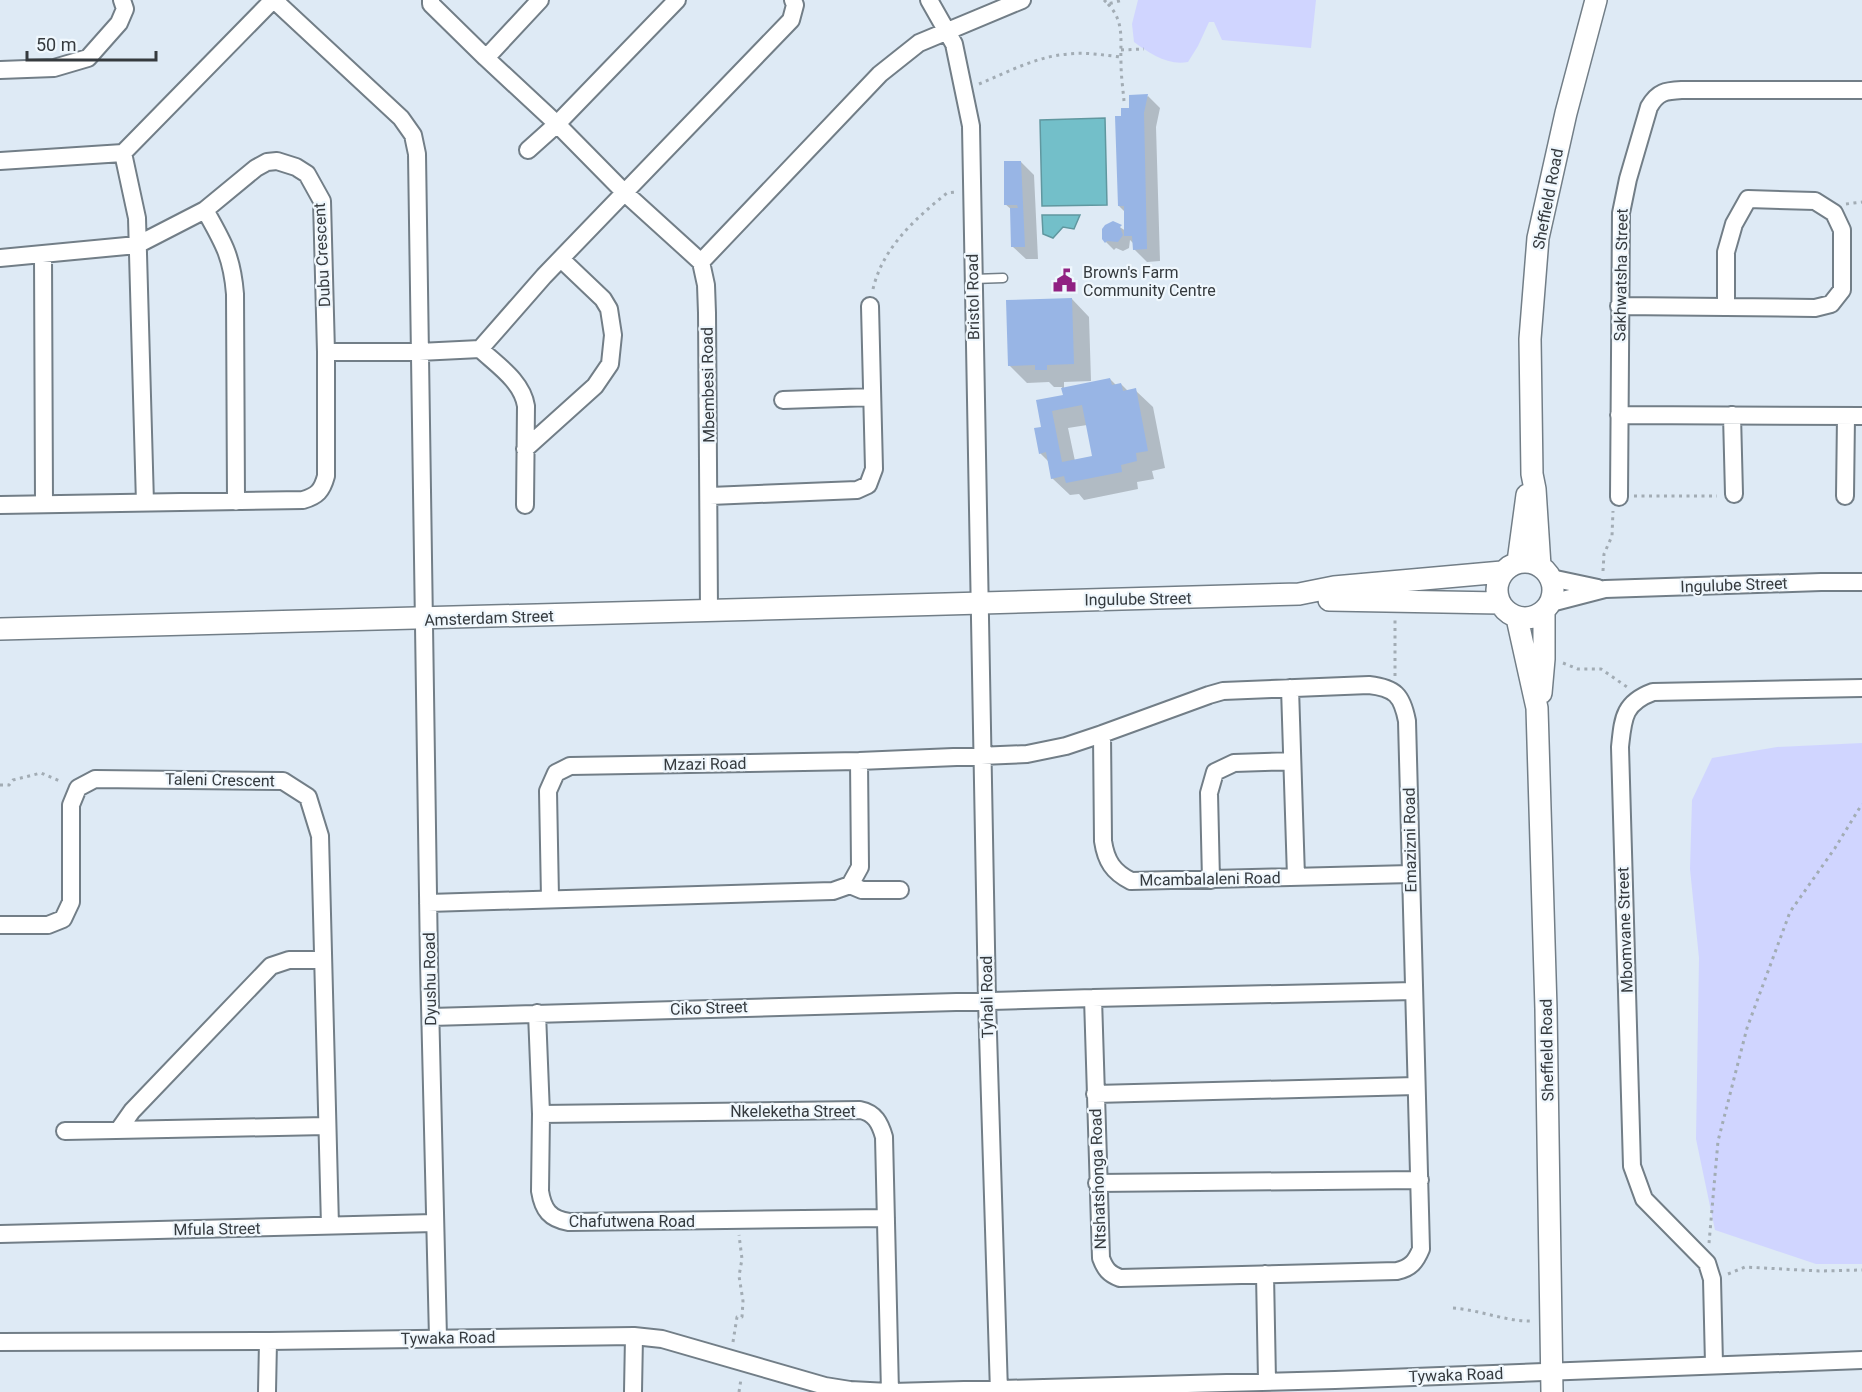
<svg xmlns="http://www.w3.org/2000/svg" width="1862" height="1392" font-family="Roboto,sans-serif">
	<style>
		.green { fill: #d0d5ff }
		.water { fill: #73bfc9; stroke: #60979f; stroke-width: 1.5 }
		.shadow { fill: #0003; fill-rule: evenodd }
		.building { fill: #98b5e5; fill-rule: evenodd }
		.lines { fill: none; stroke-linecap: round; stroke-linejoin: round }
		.service-casing { stroke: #727e87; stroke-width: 11 }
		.minor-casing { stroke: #727e87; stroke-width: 20 }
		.tertiary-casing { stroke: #727e87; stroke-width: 24 }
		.path { stroke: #a2acb4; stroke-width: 3; stroke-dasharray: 3 4.5; stroke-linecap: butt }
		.service { stroke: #fff; stroke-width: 8 }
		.minor { stroke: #fff; stroke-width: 16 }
		.tertiary { stroke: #fff; stroke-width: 21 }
		.labels { text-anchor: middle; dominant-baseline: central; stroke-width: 4.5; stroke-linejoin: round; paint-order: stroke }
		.street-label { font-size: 16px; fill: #353a3e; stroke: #eff7fd }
		.poi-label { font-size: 16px; fill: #353a3e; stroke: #eff7fd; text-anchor: start }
	</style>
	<rect width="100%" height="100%" fill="#deeaf5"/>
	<path class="green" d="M1138,0H1316L1311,48L1222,40L1214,22H1209L1198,46L1188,62C1168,66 1149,53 1134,42L1132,24Z
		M1862,743V1264H1816L1715,1230L1696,1139L1699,958L1690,869L1692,800L1712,758L1777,747Z"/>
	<path class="water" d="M1105,118L1107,205L1042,206L1040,120Z
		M1080,215L1074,229L1063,227L1053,238L1043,234L1042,215Z"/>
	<path class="shadow" d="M1148,96L1160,108L1156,127L1160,261L1147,262L1134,249V244L1130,240L1129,248L1123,251L1116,248L1114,250L1106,242L1103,234L1113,223L1126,231L1125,212L1119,206L1123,117Z
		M1021,162L1034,175L1038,259H1026L1013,247L1012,210L1005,204Z
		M1072,299L1089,317L1091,381L1064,382V389L1110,379L1116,385L1121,384L1128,391L1135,390L1153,407L1165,468L1152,471L1154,479L1137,482L1138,489L1084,500L1079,494L1070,495L1052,478L1049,462L1040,453L1043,428L1037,402L1064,396L1062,387H1054L1049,382L1027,383L1009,365ZM1087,425L1094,457L1075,461L1068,428Z"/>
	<path class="building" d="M1148,94L1144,113L1147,249L1133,250L1132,236H1124V206H1118L1115,116H1121V108H1129V95Z
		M1004,161H1021L1025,247H1011L1010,208H1018L1017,205H1004Z
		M1113,221L1122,225L1120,227L1123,235L1118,242L1107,241L1105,243L1102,239V229L1105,225Z
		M1072,298L1074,364L1047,365V370H1035V365L1008,366L1006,300Z
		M1110,378L1112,385L1121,383L1123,391L1136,388L1148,451L1136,453L1137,461L1121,465L1122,472L1066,483L1064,476L1051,479L1046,452L1039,454L1034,428L1041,427L1036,400L1063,395L1061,388ZM1082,405L1092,456L1062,462L1052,411Z"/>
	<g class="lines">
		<defs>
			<path id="service" d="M973,279L1003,278"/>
			<path id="minor" d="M274,0L401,118L413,135L417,154L429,962L438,1338
				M431,0V4L486,58L557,124L625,193L701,262L706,285L707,313L709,611
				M929,0L954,44L971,126L987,1001L999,1392
				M486,58L540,0
				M0,70L54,68L88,58L119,23L125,9L122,0
				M528,150L557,124L677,0
				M123,153L137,218L145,503
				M0,161L123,153L273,0
				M1748,199L1815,201L1834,213L1842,230V290L1831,304L1815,308L1726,307V252L1734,224Z
				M205,210C223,242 232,256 235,294L236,502
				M43,255L44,504
				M0,258L137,245L205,210L256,168L267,162L277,161L296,167L307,174L322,201L326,352V476C322,491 317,496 303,500L0,505
				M701,262L880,74L919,43L1022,0
				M1619,306L1726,307
				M480,349C497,365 522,381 526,406L525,505
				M326,352H419L480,349L544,276L791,20L795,5L793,0
				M783,400L872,397
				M1619,415L1862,416
				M1732,415L1734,494
				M525,449L595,386L610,364L613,335L609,309L603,299L561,259
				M710,496L857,490L868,485L874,469L870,306
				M1845,496L1846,416
				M1619,497L1621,213L1628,179L1649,107C1658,91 1666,91 1683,90H1862
				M1551,578L1598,588
				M1551,603L1605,589L1821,582H1862
				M1290,688L1296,877
				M1102,734L1103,841C1106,861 1113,872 1131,881L1411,874
				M1211,880L1209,793L1215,772L1234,763L1292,761
				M850,885L862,890H900
				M550,898L548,791L556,773L570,766L859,761L1027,754L1066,746L1102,734L1209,695L1223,691L1369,685C1395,688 1402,695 1407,721L1421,1249C1416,1261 1411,1268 1397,1271L1120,1278C1109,1274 1105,1269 1101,1258L1093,998
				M428,903L833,891L850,885L860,867L859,761
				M0,925H48L63,919L71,902V805L78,788L95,779L283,781L308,797L320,836L330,1226
				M537,1013L541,1114L540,1191C543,1210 550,1219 569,1222L886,1218
				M431,1017L1093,998L1414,991
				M1095,1094L1416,1086
				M541,1114L860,1110C875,1113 880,1123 884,1137L890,1392
				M120,1128L132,1111L271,966L289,960H321
				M65,1131L326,1126
				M1097,1183L1420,1180
				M0,1234L434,1223
				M1265,1274L1267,1381
				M0,1342L268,1341L634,1336L662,1339L825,1386L850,1390L889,1392
				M1714,1364L1712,1279L1707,1263L1644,1199L1632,1166L1620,747C1623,719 1623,703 1653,692L1862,688
				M267,1392L268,1341
				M633,1392L634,1336
				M892,1392L1335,1380L1862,1360"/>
			<path id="tertiary" d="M1497 590a28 28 0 1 1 56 0a28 28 0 1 1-56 0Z
				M1518,562L1527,495
				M1540,566L1535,489L1532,474L1530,339L1538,238L1566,113L1596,0
				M1329,600L1500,603
				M1517,618L1537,708L1546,1009L1552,1392
				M0,629C433,620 866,606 1299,594L1334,587L1502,572
				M1541,693L1544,659V612"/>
		</defs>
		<use href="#service" class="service-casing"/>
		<use href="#minor" class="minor-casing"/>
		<use href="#tertiary" class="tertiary-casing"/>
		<path class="path" d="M1104,0L1108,4L1123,0
			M1108,4C1125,22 1120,40 1121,63C1121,76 1123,89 1124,101
			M1121,50L1144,49
			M979,84C1008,72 1037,56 1069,54C1086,52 1103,55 1121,57
			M1846,204L1862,202
			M873,289C883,247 915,219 947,193L957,192
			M1634,496H1717
			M1603,571L1604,554L1612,536L1613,511
			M1563,663L1578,669H1601L1627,687
			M1395,676V620
			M0,785H9L13,780L41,773L62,782
			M1709,1243L1718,1141L1747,1028L1790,912L1835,848L1862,804
			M1728,1274L1745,1267L1819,1271L1862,1270
			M1453,1308C1481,1310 1506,1322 1534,1321
			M733,1342L737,1317H742L743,1301L739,1276L742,1259L739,1235
			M739,1392L741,1379"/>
		<use href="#service" class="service"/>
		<use href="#minor" class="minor"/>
		<use href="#tertiary" class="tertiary"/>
	</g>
	<defs>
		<symbol id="civic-bare" viewBox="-9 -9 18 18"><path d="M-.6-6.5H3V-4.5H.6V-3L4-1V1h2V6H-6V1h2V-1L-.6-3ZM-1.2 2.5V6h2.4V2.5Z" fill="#902182" stroke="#eff7fd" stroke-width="2.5" paint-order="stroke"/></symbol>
	</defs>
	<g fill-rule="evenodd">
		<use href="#civic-bare" x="1048" y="264" width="33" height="33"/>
	</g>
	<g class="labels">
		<g class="street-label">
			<text transform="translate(1548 199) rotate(-79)">Sheffield Road</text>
			<text transform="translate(322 255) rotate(-93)">Dubu Crescent</text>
			<text transform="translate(1621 275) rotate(-89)">Sakhwatsha Street</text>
			<text transform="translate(973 297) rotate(-91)">Bristol Road</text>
			<text transform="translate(708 385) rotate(-91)">Mbembesi Road</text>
			<text transform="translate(1734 585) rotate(-2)">Ingulube Street</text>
			<text transform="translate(1138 599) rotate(-1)">Ingulube Street</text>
			<text transform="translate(489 618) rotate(-2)">Amsterdam Street</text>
			<text transform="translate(705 764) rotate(-1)">Mzazi Road</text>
			<text transform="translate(220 780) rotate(1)">Taleni Crescent</text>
			<text transform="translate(1410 840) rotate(-91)">Emazizni Road</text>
			<text transform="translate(1210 879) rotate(-1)">Mcambalaleni Road</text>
			<text transform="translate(1625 930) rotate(-92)">Mbomvane Street</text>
			<text transform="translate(430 979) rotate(-91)">Dyushu Road</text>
			<text transform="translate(987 997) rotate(-91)">Tyhali Road</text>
			<text transform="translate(709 1008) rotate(-2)">Ciko Street</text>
			<text transform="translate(1547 1050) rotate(-91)">Sheffield Road</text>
			<text x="793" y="1111">Nkeleketha Street</text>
			<text transform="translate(1098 1179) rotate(-92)">Ntshatshonga Road</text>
			<text x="632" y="1221">Chafutwena Road</text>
			<text transform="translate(217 1229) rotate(-1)">Mfula Street</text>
			<text transform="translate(448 1338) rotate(-1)">Tywaka Road</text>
			<text transform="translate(1456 1375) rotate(-2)">Tywaka Road</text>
		</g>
		<g class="poi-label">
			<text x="1083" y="272">Brown's Farm<tspan x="1083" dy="18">Community Centre</tspan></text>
		</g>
	</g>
	<path d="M27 51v9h129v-9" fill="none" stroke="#353a3e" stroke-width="3"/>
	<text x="36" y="51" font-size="18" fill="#353a3e" stroke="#eff7fd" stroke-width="4.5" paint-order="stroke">50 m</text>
</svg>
